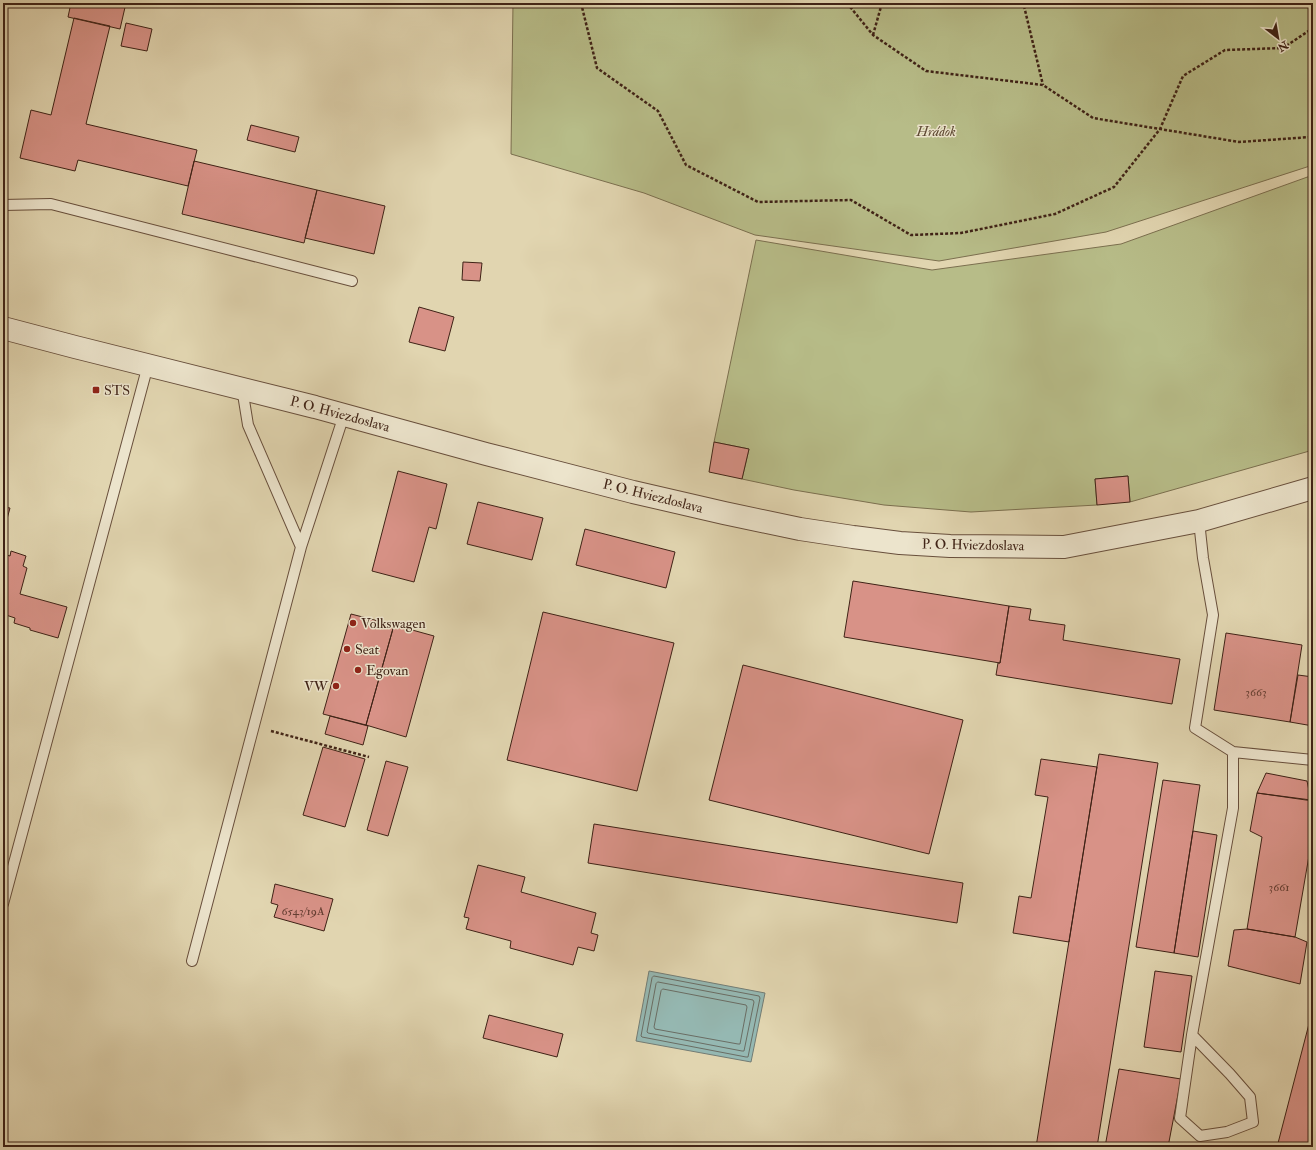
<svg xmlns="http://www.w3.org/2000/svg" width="1316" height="1150" font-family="'IM FELL Double Pica',serif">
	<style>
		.green { fill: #b7bc88; stroke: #7b6f4f }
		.water { fill: #95b8b2; stroke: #737c74 }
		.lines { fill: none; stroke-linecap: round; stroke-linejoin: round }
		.shore { stroke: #6a6d64; stroke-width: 1 }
		.building { fill: #d89287; stroke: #3f2216 }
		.service-casing { stroke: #684f3c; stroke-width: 12 }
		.tertiary-casing { stroke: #684f3c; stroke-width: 24 }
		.path { stroke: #3f2216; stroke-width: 2.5; stroke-dasharray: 3 2; stroke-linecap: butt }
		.service { stroke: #ece4cc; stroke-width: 10 }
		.tertiary { stroke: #ece4cc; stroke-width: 22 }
		.poi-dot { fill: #8f2418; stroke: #ece4cc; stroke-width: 1.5 }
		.labels { text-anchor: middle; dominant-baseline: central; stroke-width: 3; stroke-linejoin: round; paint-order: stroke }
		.number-label { font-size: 12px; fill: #653e32 }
		.park-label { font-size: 14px; font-style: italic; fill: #5d4832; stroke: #ece4cc }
		.poi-label { font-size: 14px; fill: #3f2216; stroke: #ece4cc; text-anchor: start }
		.street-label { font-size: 14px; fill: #3f2216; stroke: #ece4cc }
	</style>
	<rect width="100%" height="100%" fill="#e1d5b0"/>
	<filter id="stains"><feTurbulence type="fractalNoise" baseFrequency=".005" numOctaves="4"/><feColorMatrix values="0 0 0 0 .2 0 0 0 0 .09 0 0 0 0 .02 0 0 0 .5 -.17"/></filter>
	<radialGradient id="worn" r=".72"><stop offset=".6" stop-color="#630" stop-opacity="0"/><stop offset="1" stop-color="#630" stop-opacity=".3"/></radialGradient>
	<path class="green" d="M513,3H1313V165L1106,232L939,261L755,235L644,193L511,154Z
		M1313,175V450L1130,502L1128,476L1095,479L1097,505L971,512L884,505L794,490L742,479L749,449L714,442L756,240L932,270L1121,244Z"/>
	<path class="water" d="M649,971L765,993L751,1062L636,1041Z"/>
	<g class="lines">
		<path class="shore" d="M654,976L759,996L760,998L748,1057H746L642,1037L641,1036L652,978Z
			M658,982L753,1000L754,1002L744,1051H742L648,1033L647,1032L656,984Z
			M663,989L746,1005L747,1007L740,1044H738L655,1029L654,1027L661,991Z"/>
	</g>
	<path class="building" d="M71,3H126L120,29L68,17Z
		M74,18L110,26L86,124L197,150L188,186L78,160L75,171L20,158L31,110L51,115Z
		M126,23L152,29L147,51L121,46Z
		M251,125L299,137L295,152L247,140Z
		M194,161L317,190L304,243L182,214Z
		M317,190L385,206L374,254L305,238Z
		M463,262L482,263L480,281L462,280Z
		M419,307L454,317L445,351L409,342Z
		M714,442L749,449L742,479L709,472Z
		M398,471L447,484L436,529L429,527L414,582L372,571Z
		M1128,476L1130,502L1097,505L1095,479Z
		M478,502L543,518L532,560L467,544Z
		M3,507L10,508L4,530H3Z
		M585,529L675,552L666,588L576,565Z
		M11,551L26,556L23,566L27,568L20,594L67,607L58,638L30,630V628L14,623L15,618L3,614V615V554L10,556Z
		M853,581L1009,606L1000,663L844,637Z
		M1009,606L1031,609L1029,620L1065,625L1063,640L1180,659L1172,704L996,675L998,663H1000Z
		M543,612L674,643L637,791L507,760Z
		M351,614L394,625L366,725L323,714Z
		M394,625L434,636L406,737L366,725Z
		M1226,633L1302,645L1290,722L1214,710Z
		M743,665L963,720L929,854L709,800Z
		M1298,675L1313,677V726L1290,722Z
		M330,716L368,726L363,745L325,734Z
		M323,747L365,759L345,827L303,815Z
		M1099,754L1158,763L1097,1147H1036Z
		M1041,759L1097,767L1069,942L1013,933L1019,896L1031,898L1048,797L1035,795Z
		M386,761L408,767L388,836L367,830Z
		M1266,773L1307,781L1311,800L1257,793Z
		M1163,780L1200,785L1174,953L1136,947Z
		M1257,793L1313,801V844H1311L1295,937L1247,929L1262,837L1250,831Z
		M594,824L963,883L957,923L588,863Z
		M1193,831L1217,835L1198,957L1174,953Z
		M478,865L525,877L521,892L596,913L591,933L598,935L594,951L578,947L573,965L510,948L511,941L466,929L469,918L464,917Z
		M275,884L333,899L324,931L274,917L278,905L271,903Z
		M1247,929L1295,937L1307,942L1300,984L1228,966L1234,930Z
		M1155,971L1192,976L1181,1052L1144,1047Z
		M489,1015L563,1034L557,1057L483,1038Z
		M1310,1020L1313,1021V1147H1277Z
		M1119,1069L1181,1079L1168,1147H1105Z"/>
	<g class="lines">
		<defs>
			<path id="service" d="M3,205L51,204L352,281
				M242,388L248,425L301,547
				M1233,752L1313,760
				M3,904L148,365
				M192,961L301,547L344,415
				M1192,1035L1230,1074L1250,1097L1253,1122L1227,1132L1200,1136L1180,1118L1192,1035L1233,808V752L1195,728L1213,615L1203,558L1199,521"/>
			<path id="tertiary" d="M3,328L75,347L315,407L486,454L633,492L724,513L800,529L853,537L900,543L950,546L1064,547L1199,521L1313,488"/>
		</defs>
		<use href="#service" class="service-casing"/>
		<use href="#tertiary" class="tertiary-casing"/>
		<path class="path" d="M581,3L597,68L658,111L686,165L758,202L851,200L911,235L961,233L1055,214L1114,187L1160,129L1183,76L1225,50L1283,48L1313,28
			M847,3L873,35L926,71L1043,85L1093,118L1239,142L1311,137L1313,136
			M1020,3L1024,6L1043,85
			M873,35L882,3
			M271,731L369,757"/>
		<use href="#service" class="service"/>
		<use href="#tertiary" class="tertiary"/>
	</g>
	<g class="poi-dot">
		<rect x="92" y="386" width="8" height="8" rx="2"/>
		<circle cx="353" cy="623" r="4"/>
		<circle cx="347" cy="649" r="4"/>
		<circle cx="358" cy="670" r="4"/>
		<circle cx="336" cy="686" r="4"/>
	</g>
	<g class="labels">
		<g class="number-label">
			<text x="1256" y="692">3663</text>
			<text x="1279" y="887">3661</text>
			<text x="303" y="911">6543/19A</text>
		</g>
		<g class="park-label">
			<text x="936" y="131">Hrádok</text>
		</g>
		<g class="poi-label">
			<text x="104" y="390">STS</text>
			<text x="361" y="623">Volkswagen</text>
			<text x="355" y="649">Seat</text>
			<text x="366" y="670">Egovan</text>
			<text x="328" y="686" text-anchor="end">VW</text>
		</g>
		<g class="street-label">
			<text transform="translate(340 414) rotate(15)">P. O. Hviezdoslava</text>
			<text transform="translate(653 496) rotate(14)">P. O. Hviezdoslava</text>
			<text transform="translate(973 545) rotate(1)">P. O. Hviezdoslava</text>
		</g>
	</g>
	<rect width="1316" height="1150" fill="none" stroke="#e1d5b0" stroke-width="16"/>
	<rect x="4" y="4" width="1308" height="1142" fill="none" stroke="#3f2216" stroke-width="2"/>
	<rect x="8" y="8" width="1300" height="1134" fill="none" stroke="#3f2216"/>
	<g transform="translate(1278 38) rotate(149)" stroke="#ece4cc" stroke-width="3" paint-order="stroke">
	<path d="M0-3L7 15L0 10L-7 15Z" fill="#3f2216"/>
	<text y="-6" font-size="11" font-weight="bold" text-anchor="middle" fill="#3f2216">N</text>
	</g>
	<rect width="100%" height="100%" filter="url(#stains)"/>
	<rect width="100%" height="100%" fill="url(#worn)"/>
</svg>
